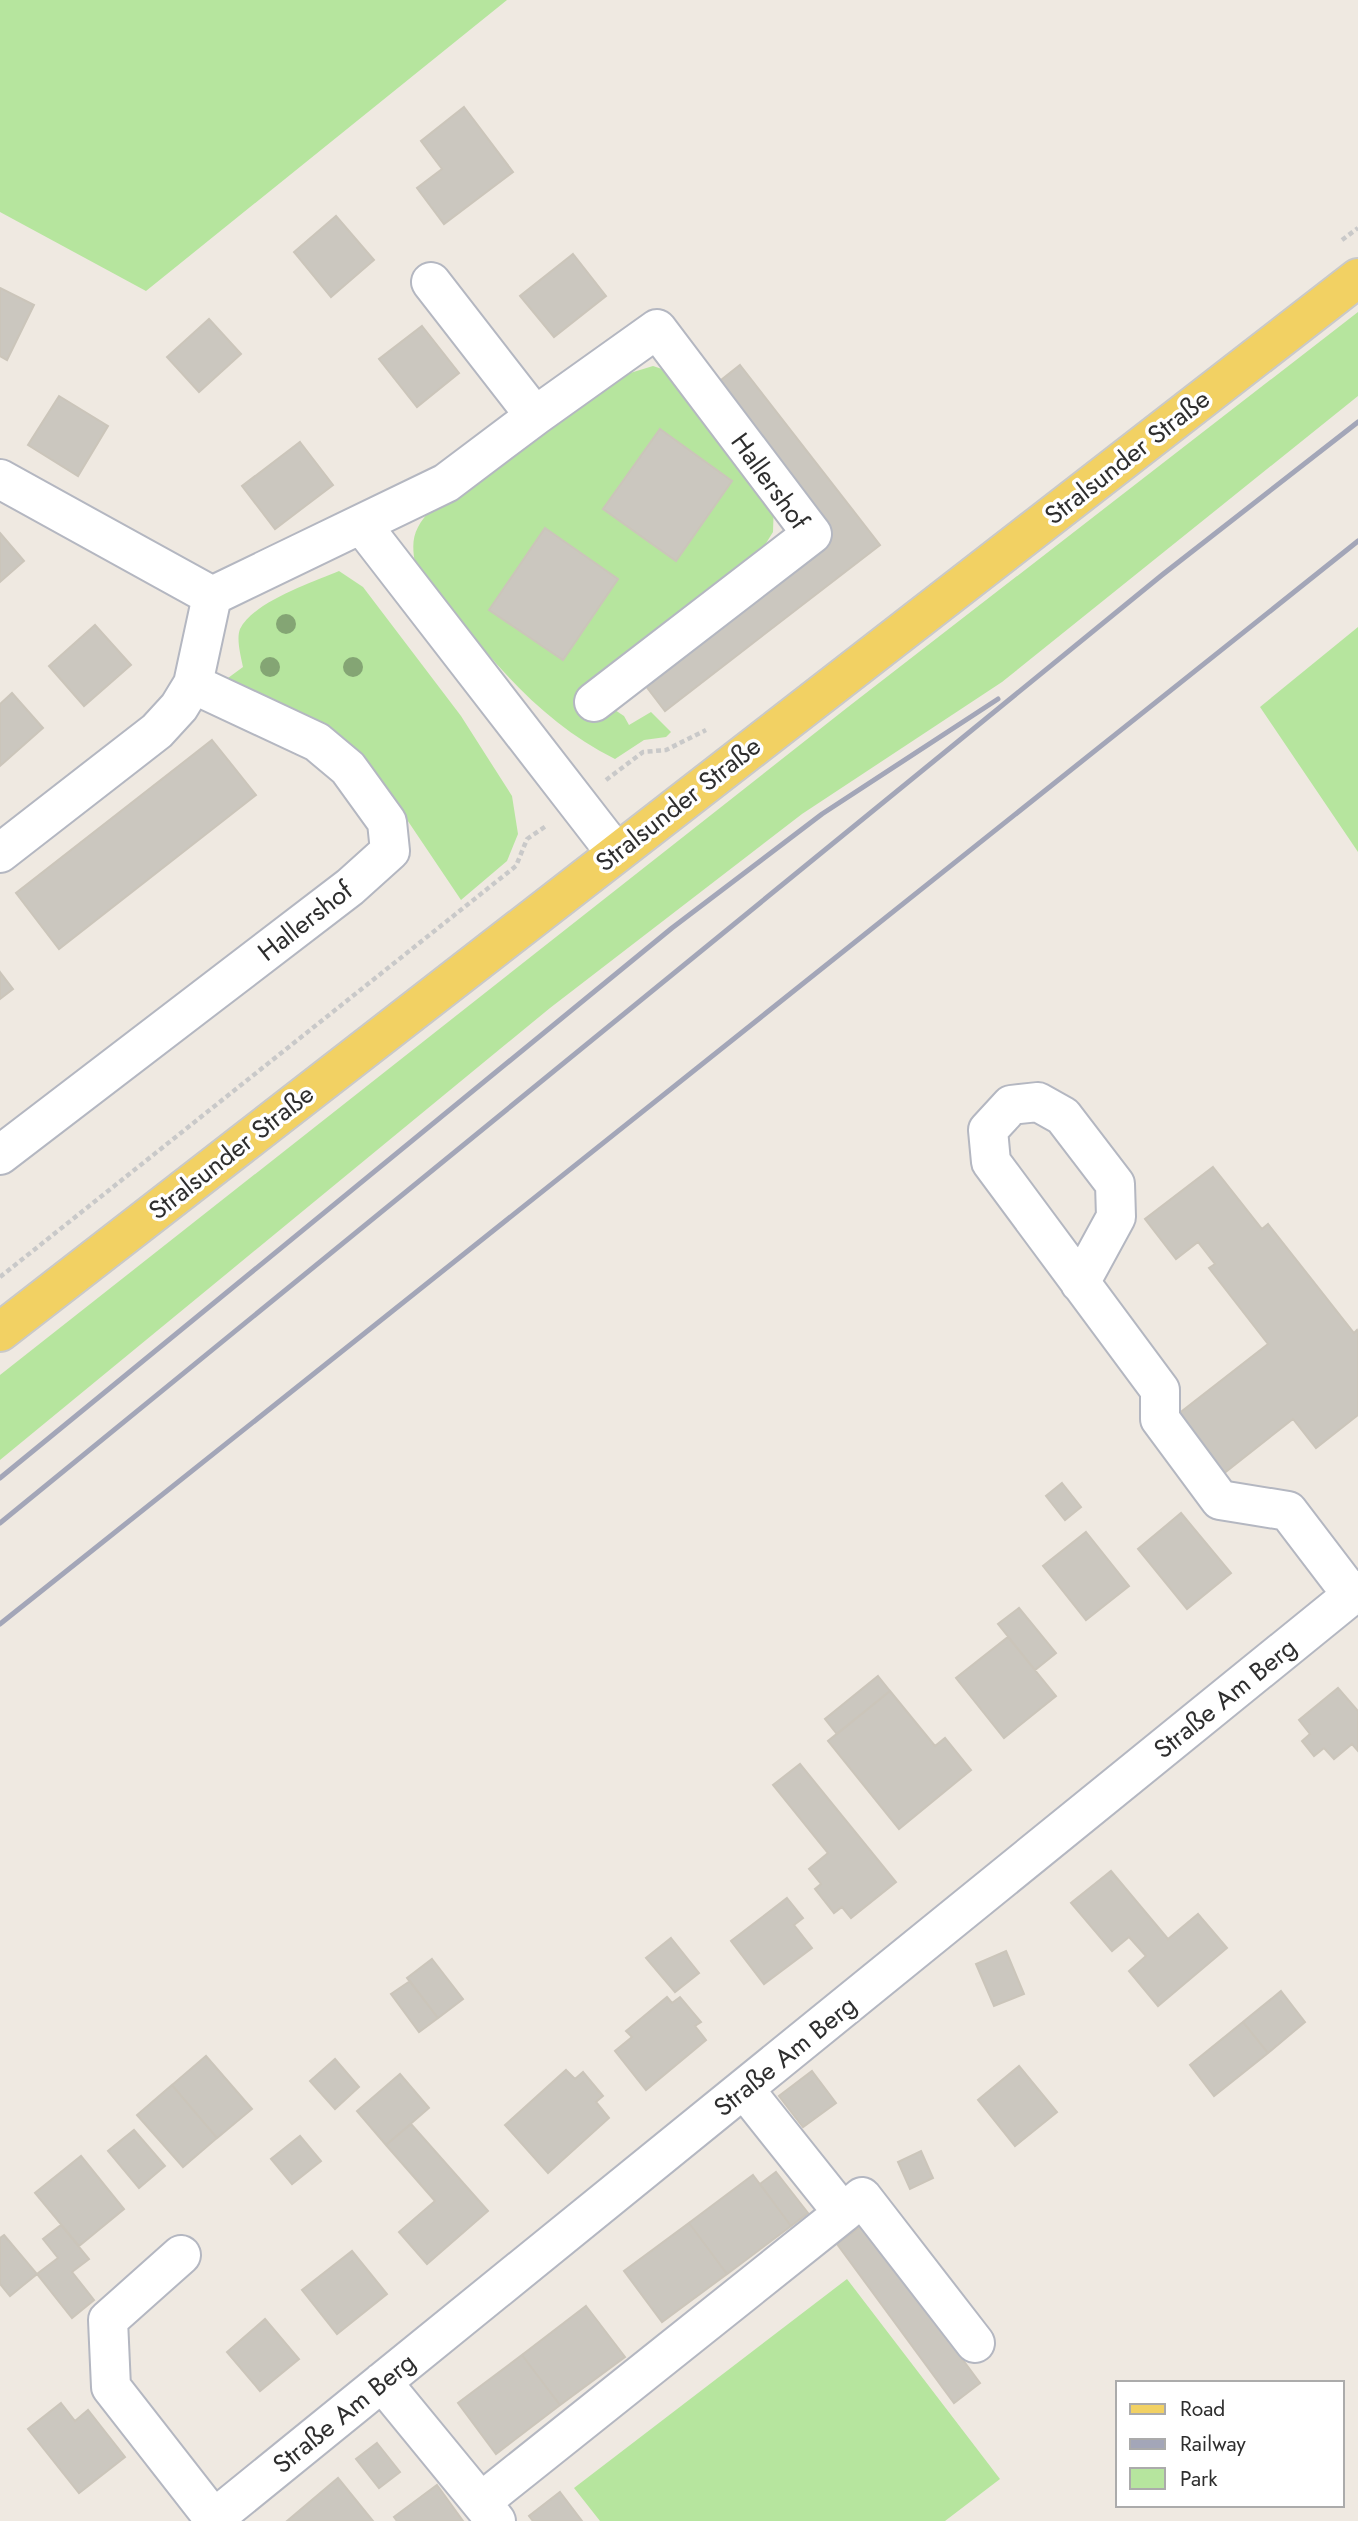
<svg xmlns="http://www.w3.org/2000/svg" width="1358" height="2521" font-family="Jost,sans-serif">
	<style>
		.green { fill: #b6e59e }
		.building { fill: #cbc7bf; stroke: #cbc5ba; stroke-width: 2 }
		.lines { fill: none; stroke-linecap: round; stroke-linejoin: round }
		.minor-casing { stroke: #b4b7c1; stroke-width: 42 }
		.major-casing { stroke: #c9c9c9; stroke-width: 42 }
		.path { stroke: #c9c9c9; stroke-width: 4.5; stroke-dasharray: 5 3.5; stroke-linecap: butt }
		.minor { stroke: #fff; stroke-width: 38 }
		.major { stroke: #f2d163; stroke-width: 38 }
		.rail { stroke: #a3a6b8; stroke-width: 5 }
		.tree { fill: #84a574 }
		.labels { text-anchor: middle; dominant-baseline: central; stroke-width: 7; stroke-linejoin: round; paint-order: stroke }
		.street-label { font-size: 26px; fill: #2e2e2e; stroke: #fff }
	</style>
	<rect width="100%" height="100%" fill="#efe9e1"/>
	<path class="green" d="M0,0H507L146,291L0,212Z
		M1358,312V396L1002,682L802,814L550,1008L0,1460V1375L848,707Z
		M653,366L668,371L774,501L773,532L763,548L615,710L624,716L629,725L651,712L671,732L666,737L644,740L615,759C527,715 475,638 415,563C410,536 416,526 434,506L604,381Z
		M339,571L363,587L461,716L512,796L518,834L507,861L461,900L383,784L349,747L238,689L228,678L243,667C241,657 236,639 240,629C253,602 313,582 339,571Z
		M1358,627V852L1260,707Z
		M847,2279L1000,2479L945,2521H600L574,2488Z"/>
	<path class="building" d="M464,107L513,172L444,224L417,188L442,169L421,141Z
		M336,216L374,260L331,297L294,252Z
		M573,254L606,296L554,337L520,296Z
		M0,288L34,305L7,360L0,356Z
		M209,319L241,354L199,392L167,357Z
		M422,326L459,373L417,407L379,359Z
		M740,365L880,545L665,711L642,681L827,538L711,388Z
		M59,396L108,426L78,476L28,445Z
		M660,429L732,481L676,561L603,509Z
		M300,442L333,485L275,529L242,486Z
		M545,528L618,579L563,660L489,610Z
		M0,533L24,561L0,582Z
		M95,625L131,665L84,706L49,666Z
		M12,693L43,728L0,766V704Z
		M212,740L256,795L59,949L16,893Z
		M0,972L13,989L0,999Z
		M1213,1167L1262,1229L1268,1224L1354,1333L1357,1330L1358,1332V1415L1316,1448L1293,1419L1223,1474L1177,1415L1268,1344L1209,1268L1215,1264L1198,1242L1176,1259L1145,1219Z
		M1062,1483L1081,1507L1065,1520L1046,1496Z
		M1181,1513L1231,1573L1187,1609L1138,1549Z
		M1086,1532L1129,1586L1086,1620L1043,1566Z
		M1019,1608L1056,1653L1035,1670L998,1624Z
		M1008,1637L1056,1696L1004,1738L956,1678Z
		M878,1676L890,1691L837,1734L825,1719Z
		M1338,1688L1358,1711V1751L1352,1744L1334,1759L1324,1748L1314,1756L1302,1741L1310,1734L1299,1720Z
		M890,1691L935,1746L945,1738L971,1770L899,1829L828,1741Z
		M800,1764L896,1882L851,1918L842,1907L834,1913L815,1889L821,1884L809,1869L828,1853L773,1785Z
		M1111,1871L1168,1939L1198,1914L1227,1948L1158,2006L1129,1971L1146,1956L1129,1937L1112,1951L1071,1903Z
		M787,1898L803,1918L794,1925L812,1948L764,1984L731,1941Z
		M671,1938L699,1973L675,1992L646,1958Z
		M1006,1951L1024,1994L994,2006L976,1964Z
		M432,1959L463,1999L438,2018L407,1978Z
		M410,1981L438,2018L419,2032L391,1994Z
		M1281,1991L1305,2022L1268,2053L1243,2022Z
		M667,1997L672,2003L680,1997L701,2022L695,2026L706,2040L646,2090L615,2051L632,2037L626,2031Z
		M1243,2022L1268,2053L1214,2096L1190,2065Z
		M206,2056L252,2109L217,2138L172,2085Z
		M335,2059L359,2087L335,2109L310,2081Z
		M1019,2066L1057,2112L1015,2146L978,2100Z
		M566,2070L575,2079L583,2072L603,2096L596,2102L609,2118L548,2173L505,2125Z
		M812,2071L836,2103L803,2127L779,2096Z
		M400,2074L429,2108L386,2145L357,2111Z
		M172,2085L217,2138L183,2167L137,2115Z
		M411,2124L488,2211L427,2264L399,2232L435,2201L386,2145Z
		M134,2130L165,2166L139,2188L108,2151Z
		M300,2136L321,2161L292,2184L271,2159Z
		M921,2151L933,2178L910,2189L898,2162Z
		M81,2156L124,2209L79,2246L35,2193Z
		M776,2172L808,2213L791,2226L760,2184Z
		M753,2175L791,2226L727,2274L689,2223Z
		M689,2223L727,2274L662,2322L624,2271Z
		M61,2225L89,2259L72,2272L94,2300L72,2318L37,2274L58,2258L43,2239Z
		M863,2225L980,2383L954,2403L837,2244Z
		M4,2235L37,2274L10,2296L0,2284V2238Z
		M352,2251L387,2294L337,2334L302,2290Z
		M586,2306L625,2357L560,2405L522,2355Z
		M265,2319L299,2359L260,2391L227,2352Z
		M522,2355L560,2405L496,2454L458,2403Z
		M61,2403L75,2421L88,2410L125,2457L79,2493L28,2429Z
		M377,2443L400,2472L379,2488L356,2459Z
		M338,2478L373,2521H287Z
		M437,2485L463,2521H397L394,2517Z
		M560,2492L582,2521H533L529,2516Z"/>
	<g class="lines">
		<defs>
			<path id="minor" d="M431,282L535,416
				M0,479L212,596
				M362,525L616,853
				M212,596L446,483L535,416L657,329L812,534L594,702
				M0,853L157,731L179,707L193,684L212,596
				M0,1155L350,887L390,851L387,822L348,768L317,742L193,684
				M1080,1283L1116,1217L1115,1184L1063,1116L1038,1102L1011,1105L988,1130L991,1162L1160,1390V1419L1220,1500L1288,1511L1352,1595
				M843,2213L862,2197L975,2343
				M181,2255L108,2320L111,2387L214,2519
				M382,2382L496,2521
				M481,2502L843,2213L744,2089
				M211,2521L1358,1590"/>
			<path id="major" d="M0,1332L1358,278"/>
		</defs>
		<use href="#minor" class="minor-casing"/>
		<use href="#major" class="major-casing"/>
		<path class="path" d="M1342,240L1358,228
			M606,780L643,752L666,750L706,730
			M0,1277L516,866L527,839L546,826"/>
		<use href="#minor" class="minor"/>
		<use href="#major" class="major"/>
		<path class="rail" d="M0,1478L672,928L822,814L998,699
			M0,1523L1162,575L1358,422
			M0,1624L1358,541"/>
	</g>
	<g class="tree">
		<circle cx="286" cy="624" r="10"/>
		<circle cx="270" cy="667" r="10"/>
		<circle cx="353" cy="667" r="10"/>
	</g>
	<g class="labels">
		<g class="street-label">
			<text transform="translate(1127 457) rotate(-38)">Stralsunder Straße</text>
			<text transform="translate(770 481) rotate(54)">Hallershof</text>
			<text transform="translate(678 804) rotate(-38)">Stralsunder Straße</text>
			<text transform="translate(305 921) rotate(-38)">Hallershof</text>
			<text transform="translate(231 1152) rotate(-38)">Stralsunder Straße</text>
			<text transform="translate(1225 1698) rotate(-39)">Straße Am Berg</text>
			<text transform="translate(785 2056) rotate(-39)">Straße Am Berg</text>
			<text transform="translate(344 2413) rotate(-39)">Straße Am Berg</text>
		</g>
	</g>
	<rect x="1116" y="2381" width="228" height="126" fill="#ffffff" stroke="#ababab" stroke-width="2"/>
	<rect x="1130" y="2404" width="35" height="10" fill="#f2d163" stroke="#ababab" stroke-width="2"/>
	<text x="1180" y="2416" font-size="21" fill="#2e2e2e">Road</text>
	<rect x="1130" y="2439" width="35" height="10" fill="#a3a6b8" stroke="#ababab" stroke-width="2"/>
	<text x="1180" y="2451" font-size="21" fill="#2e2e2e">Railway</text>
	<rect x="1130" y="2468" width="35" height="21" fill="#b6e59e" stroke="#ababab" stroke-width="2"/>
	<text x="1180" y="2486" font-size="21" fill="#2e2e2e">Park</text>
</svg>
